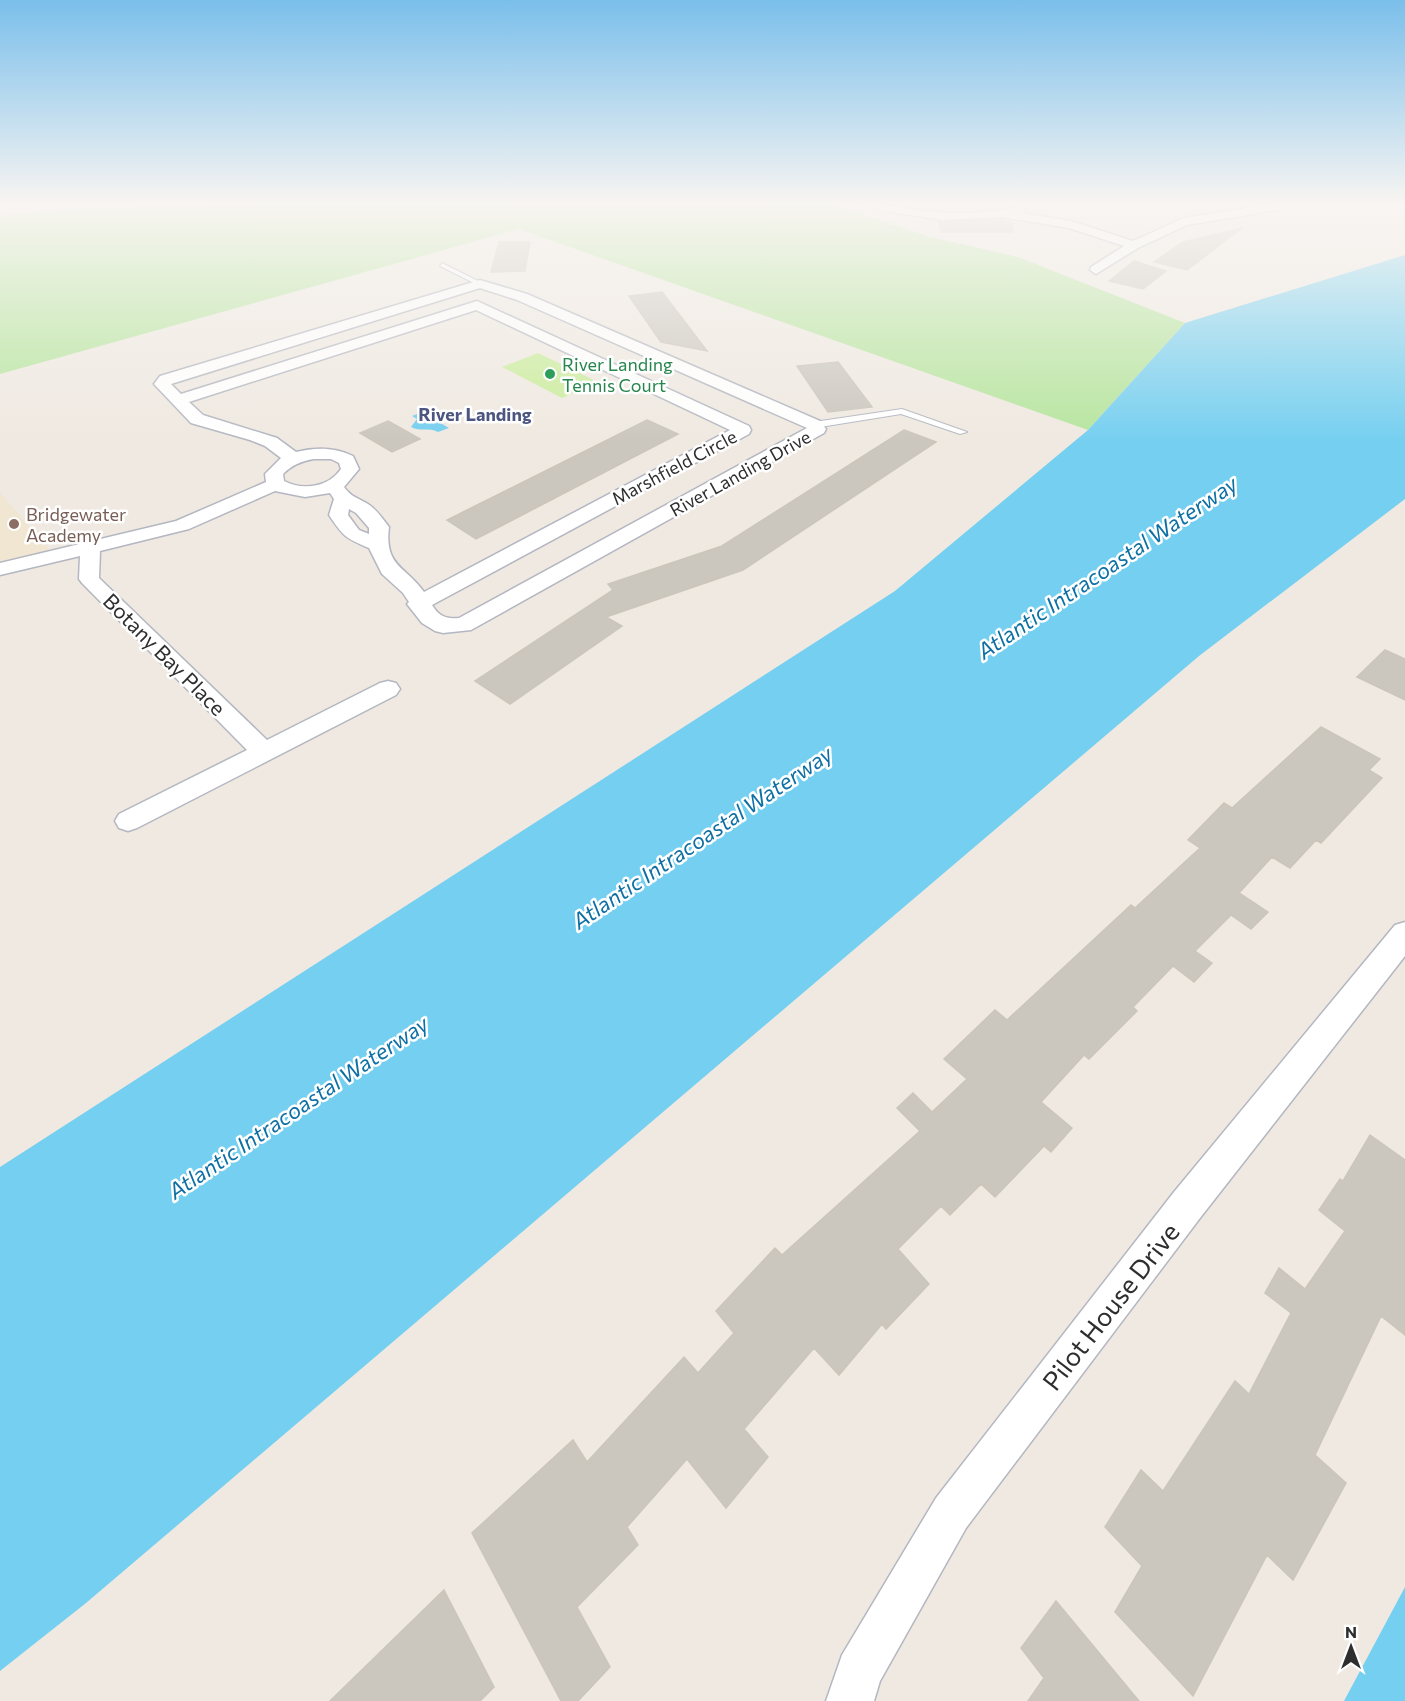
<svg xmlns="http://www.w3.org/2000/svg" width="1405" height="1701" font-family="Commissioner,sans-serif">
	<style>
		.education { fill: #f0e6d1 }
		.green { fill: #b6e59e }
		.pitch { fill: #c9ec9a }
		.water { fill: #75cff0 }
		.building { fill: #cbc7bf; stroke: #cbc5ba; stroke-width: 1.5 }
		.lines { fill: none; stroke-linecap: round; stroke-linejoin: round }
		.service-casing { stroke: #b4b7c1; stroke-width: 2 }
		.minor-casing { stroke: #b4b7c1; stroke-width: 3 }
		.service { fill: #fff; fill-rule: evenodd }
		.minor { fill: #fff; fill-rule: evenodd }
		.leisure-dot { fill: #2e9e5b; stroke: #fff; stroke-width: 2 }
		.education-dot { fill: #8d6e63; stroke: #fff; stroke-width: 2 }
		.labels { text-anchor: middle; dominant-baseline: central; stroke-width: 5; stroke-linejoin: round; paint-order: stroke }
		.far-leisure-label { font-size: 18px; fill: #27864d; stroke: #fff; text-anchor: start }
		.far-neighbourhood-label { font-size: 18px; font-weight: bold; fill: #4d5680; stroke: #fff }
		.far-street-label { font-size: 18px; fill: #2e2e2e; stroke: #fff }
		.far-education-label { font-size: 18px; fill: #785e54; stroke: #fff; text-anchor: start }
		.street-label { font-size: 21px; fill: #2e2e2e; stroke: #fff }
		.water-label { font-size: 22px; font-style: italic; fill: #0d6fa3; stroke: #fff }
		.near-street-label { font-size: 26px; fill: #2e2e2e; stroke: #fff }
	</style>
	<rect width="100%" height="100%" fill="#efe9e1"/>
	<path class="education" d="M0,493L54,555L0,569Z"/>
	<path class="green" d="M231,204H831L930,237L1018,257L1185,323L1088,430L519,229L0,374V216L50,211Z"/>
	<path class="pitch" d="M538,353L598,382L562,398L502,367Z"/>
	<path class="water" d="M1405,255V499L1199,656L86,1603L0,1671V1167L895,591L1088,430L1185,323Z
		M422,412L449,428L438,432C429,427 420,432 411,427L417,419L412,416Z
		M1405,1587V1701H1344Z"/>
	<path class="building" d="M997,219L1013,223L1012,232H942L938,222Z
		M1242,228L1187,270L1154,262L1183,242Z
		M499,242H530L525,271L491,272Z
		M1134,261L1166,271L1143,289L1109,281Z
		M662,292L707,351L661,342L629,296Z
		M838,362L872,407L828,412L797,366Z
		M647,420L678,434L476,539L447,520Z
		M388,421L420,439L392,452L360,433Z
		M904,430L936,442L743,570L606,617L622,626L510,704L475,681L613,590L608,584L722,546Z
		M1385,650L1405,659V700L1357,677Z
		M1321,727L1380,759L1369,770L1382,778L1321,843L1316,840L1290,868L1272,857L1239,893L1268,912L1251,929L1231,915L1195,951L1212,963L1194,982L1173,966L1133,1007L1137,1011L1089,1059L1084,1055L1041,1102L1072,1128L1051,1152L1044,1146L995,1197L981,1184L950,1215L941,1206L898,1249L929,1284L886,1329L882,1324L839,1375L814,1348L744,1429L768,1457L726,1508L687,1459L627,1527L638,1545L577,1607L610,1667L578,1701H561L472,1533L573,1440L587,1462L684,1357L698,1373L734,1333L716,1311L775,1248L782,1255L920,1131L897,1108L913,1093L932,1112L967,1079L944,1059L995,1010L1007,1020L1131,905L1135,908L1200,848L1188,840L1224,803L1232,808Z
		M1370,1135L1405,1160V1335L1381,1316L1315,1455L1346,1483L1293,1580L1267,1555L1193,1696L1115,1612L1142,1566L1105,1527L1141,1470L1163,1491L1235,1381L1249,1394L1291,1313L1265,1293L1279,1268L1305,1289L1345,1231L1319,1210L1340,1179L1343,1181Z
		M444,1590L494,1687L480,1701H330Z
		M1056,1601L1139,1701H1028L1044,1678L1021,1648Z"/>
	<g class="lines">
		<defs>
			<path id="service" d="M442,263L482,283L483,284L478,285L440,266Z
				M902,409L967,432L960,434L901,414L814,428L810,425L814,422Z"/>
			<path id="minor" d="M861,204C884,204 905,209 927,211C958,214 989,213 1020,207L1026,210L1021,213L1071,221L1133,241L1184,218L1272,204H1300L1294,207L1187,225L1138,248L1096,274L1090,270L1091,267L1124,246L1069,228L1002,217L943,220L885,211Z
				M480,280L527,294L820,421L826,429L824,433L471,630L443,633L435,631L422,623L407,604L409,602L403,593L382,574L369,548C345,538 343,536 329,515L334,499L330,493L305,497L275,491L189,529L100,551L99,578L267,740L380,683L388,681L396,683L400,689L396,695L137,828L128,831L119,828L115,821L119,814L247,750L82,583L79,579L80,556L0,575V563L176,521L266,482L265,474L281,458L265,446L250,440L191,423L154,384L160,376ZM480,288L517,300L807,428L459,618C445,619 439,616 432,605L749,434L751,430L749,426L477,301L181,394L171,384ZM476,310L730,430L424,592C406,566 384,567 389,527C383,519 376,509 368,504C358,498 351,497 344,487L359,469L353,456C334,447 316,447 296,452L277,438L203,415L189,402ZM314,459H331L339,463L341,469C329,487 303,491 284,481L283,474C292,465 301,461 314,459ZM349,509L356,513L369,528V534L359,530L348,515Z
				M1405,922V956L1200,1218L966,1528L880,1681L874,1701H826L842,1655L936,1498L1174,1192L1395,925Z"/>
		</defs>
		<use href="#service" class="service-casing"/>
		<use href="#minor" class="minor-casing"/>
		<use href="#service" class="service"/>
		<use href="#minor" class="minor"/>
	</g>
	<linearGradient id="sky" x2="0" y2="1"><stop stop-color="#7abfeb"/><stop offset="0.46" stop-color="#f8f5f2"/><stop offset="1" stop-color="#f8f5f2" stop-opacity="0"/></linearGradient>
	<rect width="1405" height="442" fill="url(#sky)"/>
	<circle class="leisure-dot" cx="550" cy="374" r="6"/>
	<circle class="education-dot" cx="14" cy="524" r="6"/>
	<g class="labels">
		<g class="far-leisure-label">
			<text x="562" y="364">River Landing<tspan x="562" dy="21">Tennis Court</tspan></text>
		</g>
		<g class="far-neighbourhood-label">
			<text x="475" y="414">River Landing</text>
		</g>
		<g class="far-street-label">
			<text transform="translate(674 467) rotate(-28)">Marshfield Circle</text>
			<text transform="translate(740 473) rotate(-29)">River Landing Drive</text>
		</g>
		<g class="far-education-label">
			<text x="26" y="514">Bridgewater<tspan x="26" dy="21">Academy</tspan></text>
		</g>
		<g class="street-label">
			<text transform="translate(165 654) rotate(45)">Botany Bay Place</text>
		</g>
		<g class="water-label">
			<text transform="translate(1107 567) rotate(-34)">Atlantic Intracoastal Waterway</text>
			<text transform="translate(702 837) rotate(-34)">Atlantic Intracoastal Waterway</text>
			<text transform="translate(298 1107) rotate(-34)">Atlantic Intracoastal Waterway</text>
		</g>
		<g class="near-street-label">
			<text transform="translate(1110 1306) rotate(-52)">Pilot House Drive</text>
		</g>
	</g>
	<g transform="translate(1351 1647)" stroke="#ffffff" stroke-width="4.5" paint-order="stroke">
	<path d="M0-4.5L10 22L0 15L-10 22Z" fill="#2e2e2e"/>
	<text y="-9" font-size="16" font-weight="bold" text-anchor="middle" fill="#2e2e2e">N</text>
	</g>
</svg>
